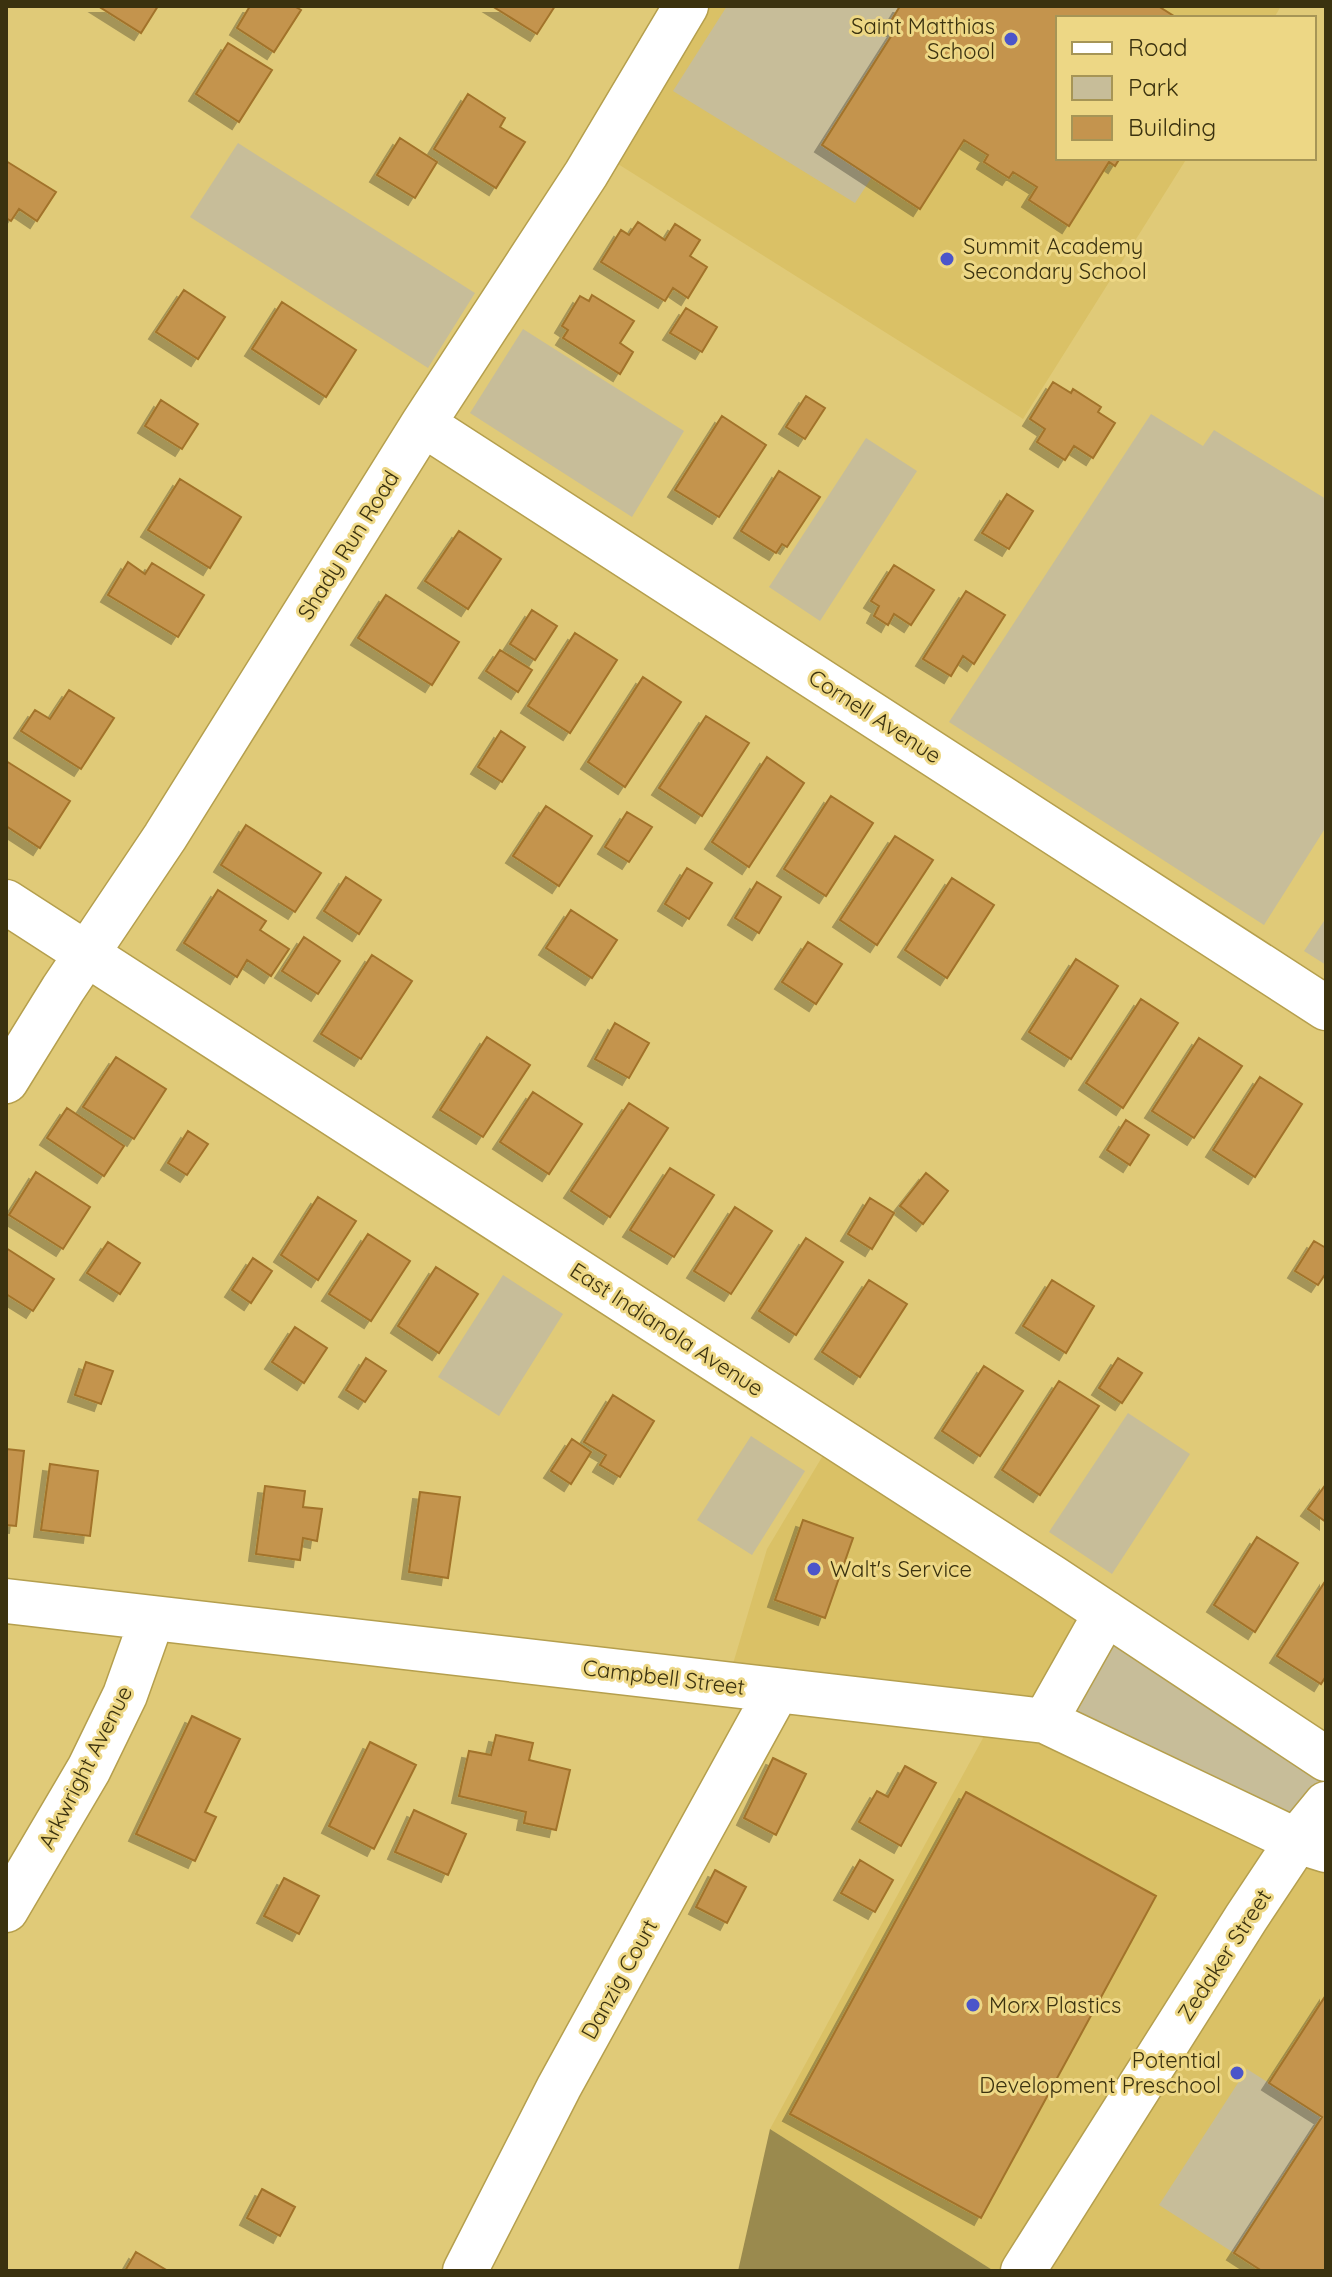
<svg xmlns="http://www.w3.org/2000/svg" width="1332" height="2277" font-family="Quicksand,sans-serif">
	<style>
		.built { fill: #dac166 }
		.green { fill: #c7bd99 }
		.forest { fill: #9a8a4e }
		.building { fill: #c4944e; stroke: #a2732a; stroke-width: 2; filter: url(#shadow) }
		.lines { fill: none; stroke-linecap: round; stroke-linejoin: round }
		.minor-casing { stroke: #b59f4d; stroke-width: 47 }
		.minor { stroke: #fff; stroke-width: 44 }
		.poi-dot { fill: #4b55ca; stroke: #edd785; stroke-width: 3 }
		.labels { text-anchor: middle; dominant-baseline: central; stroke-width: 6; stroke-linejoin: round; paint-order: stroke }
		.poi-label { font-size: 22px; fill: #3b320f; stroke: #edd785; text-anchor: start }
		.street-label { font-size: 22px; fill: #3b320f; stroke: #edd785 }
	</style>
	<defs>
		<filter id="shadow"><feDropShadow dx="-7" dy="7" stdDeviation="0" flood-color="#0004"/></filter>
	</defs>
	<rect width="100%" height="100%" fill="#e0ca78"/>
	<path class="built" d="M686,6H1281L1274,18H1058V158H1187L1023,419L599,152Z
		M834,1437L1053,1578L1326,1850V2271H994L770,2129L995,1716L727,1684L767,1549Z"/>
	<path class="green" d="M727,6H900L888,25L895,30L822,145L872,177L855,203L673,91Z
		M238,143L475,293L428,368L190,217Z
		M523,329L684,431L632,517L470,413Z
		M1151,414L1203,446L1214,430L1326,499V827L1264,925L949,722Z
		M866,438L917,471L820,621L769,587Z
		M1326,918V965L1304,951Z
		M503,1275L563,1314L499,1416L438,1377Z
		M1128,1413L1190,1454L1112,1574L1049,1532Z
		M751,1436L805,1471L752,1555L697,1520Z
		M1106,1613L1326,1759V1804L1303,1832L1045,1721Z
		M1247,2069L1322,2117L1234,2253L1159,2205Z"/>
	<path class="forest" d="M770,2129L994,2271H738Z"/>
	<path class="building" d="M98,6H158L141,33Z
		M250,6H294L301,10L274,52L237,28Z
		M492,6H555L537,34Z
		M900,6H1158L1177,18H1058V158H1120L1115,166L1109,162L1069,226L1029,200L1037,187L1013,172L1009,178L984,162L988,155L964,140L920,209L822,145L895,30L888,26Z
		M228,43L272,70L239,122L196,94Z
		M468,94L505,118L500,127L525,142L496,188L434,149Z
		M400,138L437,162L415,198L377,175Z
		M6,161L56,192L37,221L19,209L11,221L6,218Z
		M638,222L665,240L675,224L700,240L690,256L707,267L688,298L673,288L665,301L601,262L621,230L629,235Z
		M184,290L225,317L198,359L156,332Z
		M592,295L634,321L620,343L633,352L620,374L563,338L568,330L562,326L580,296L589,301Z
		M282,302L356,350L326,397L252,349Z
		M686,308L717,327L702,352L670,333Z
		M1053,382L1071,393L1073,389L1101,407L1098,412L1115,423L1093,458L1074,446L1065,460L1037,442L1045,429L1030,419Z
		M806,396L825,408L805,439L786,427Z
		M161,400L198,424L182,449L145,426Z
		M722,416L766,445L719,517L675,490Z
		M779,471L820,497L787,547L782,544L776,553L741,531Z
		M180,479L241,517L210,568L148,530Z
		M1007,494L1033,511L1009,549L982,533Z
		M459,531L501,559L468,609L425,581Z
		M128,562L145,574L152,563L204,595L178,637L108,595Z
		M894,565L934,590L911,625L894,614L888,625L874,616L879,606L871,601Z
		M966,591L1005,615L974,664L963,656L951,676L923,659Z
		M386,595L459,642L432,685L358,638Z
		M532,610L557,626L535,660L510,644Z
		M575,633L617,660L570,733L528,706Z
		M500,650L532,670L518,692L486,671Z
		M643,677L681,702L625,787L588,762Z
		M69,690L114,718L81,769L21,731L35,710L50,719Z
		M706,716L749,743L702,816L659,788Z
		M501,731L525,747L502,782L478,767Z
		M767,757L804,783L749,867L712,842Z
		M6,761L70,801L40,848L6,826Z
		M831,796L873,823L826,896L784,869Z
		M546,806L592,836L559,886L513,856Z
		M627,812L652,827L629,862L605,847Z
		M246,825L321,873L295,912L221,865Z
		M895,836L933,860L877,945L840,920Z
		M687,868L712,883L689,919L665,904Z
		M346,877L381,900L359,934L324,911Z
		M952,878L994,905L947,978L905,950Z
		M757,882L781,897L759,933L735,918Z
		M218,890L266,921L260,930L289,949L271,976L247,960L237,977L184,943Z
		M571,910L617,940L592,978L546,948Z
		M304,937L340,961L318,994L282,971Z
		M808,942L842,964L816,1004L782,982Z
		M372,955L412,981L361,1059L321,1034Z
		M1076,959L1118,986L1071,1059L1029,1032Z
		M1141,999L1178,1023L1123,1108L1086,1083Z
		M615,1023L649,1043L629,1078L595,1059Z
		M487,1037L530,1065L483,1137L440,1110Z
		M1199,1038L1242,1066L1194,1138L1152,1111Z
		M116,1057L166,1089L134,1139L83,1107Z
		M1260,1077L1302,1104L1255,1177L1213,1150Z
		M533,1092L582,1124L549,1174L500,1142Z
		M629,1103L668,1128L610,1217L571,1191Z
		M67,1108L124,1146L104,1176L47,1138Z
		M1126,1120L1149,1135L1130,1165L1107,1150Z
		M188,1131L208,1144L187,1175L168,1163Z
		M670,1168L714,1195L674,1257L630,1230Z
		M36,1172L90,1207L63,1249L9,1215Z
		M926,1173L948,1191L923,1224L900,1206Z
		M318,1197L356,1221L318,1280L281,1255Z
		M870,1198L894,1213L872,1249L848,1234Z
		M735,1207L772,1231L731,1294L694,1271Z
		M368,1234L410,1261L371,1321L329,1294Z
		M806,1238L843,1262L796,1335L759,1311Z
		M1314,1241L1326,1248V1273L1318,1285L1295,1271Z
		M108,1242L140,1263L120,1294L87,1273Z
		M6,1248L54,1279L33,1311L6,1294Z
		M253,1258L272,1271L251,1303L232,1290Z
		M436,1267L478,1294L439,1353L398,1326Z
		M869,1280L907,1304L860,1377L822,1352Z
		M1052,1280L1094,1306L1066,1353L1023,1326Z
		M295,1327L327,1348L304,1383L272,1362Z
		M366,1358L386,1371L365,1402L346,1390Z
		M1118,1358L1142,1373L1122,1403L1099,1388Z
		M86,1362L113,1371L101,1404L75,1395Z
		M984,1366L1023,1391L980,1456L942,1431Z
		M1059,1381L1099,1406L1040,1495L1002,1470Z
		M613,1395L654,1421L620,1477L600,1465L606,1455L584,1442Z
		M572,1439L591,1452L571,1484L551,1471Z
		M6,1449L24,1451L16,1526L6,1525Z
		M50,1464L98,1471L90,1536L41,1530Z
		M1326,1484V1522L1308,1509Z
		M265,1486L305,1491L303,1507L322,1509L317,1541L303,1538L300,1560L256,1554Z
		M420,1492L460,1497L448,1578L409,1572Z
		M803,1520L853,1538L825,1618L775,1600Z
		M1257,1537L1298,1563L1255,1632L1214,1605Z
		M1326,1580V1676L1321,1684L1277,1656Z
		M192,1716L240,1739L205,1812L216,1817L195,1861L136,1834Z
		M496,1735L533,1743L529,1760L570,1770L556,1830L524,1823L526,1812L459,1796L469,1751L491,1755Z
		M370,1742L416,1765L374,1849L329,1826Z
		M773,1758L806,1774L776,1835L744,1818Z
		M905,1766L936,1783L901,1846L859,1822L877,1791L888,1797Z
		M966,1792L1156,1896L981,2218L790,2114Z
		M414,1810L466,1834L448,1875L395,1852Z
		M860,1860L893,1880L875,1912L841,1893Z
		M715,1870L746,1887L727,1923L696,1907Z
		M284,1878L319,1896L299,1934L264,1916Z
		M1326,1995V2271H1262L1234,2253L1322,2117L1269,2083Z
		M262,2189L295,2207L280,2236L247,2218Z
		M136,2252L168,2271H125Z"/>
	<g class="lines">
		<defs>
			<path id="minor" d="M423,424L1326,1008
				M6,902L1053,1578L1326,1759
				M6,1081L63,989L165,837L423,424L586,174L686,6
				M6,1601L1045,1721L1297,1841L1326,1850
				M1045,1721L1106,1613
				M6,1910L89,1769L125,1695L152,1619
				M465,2271L559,2087L777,1691
				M1023,2271L1246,1918L1303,1832L1326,1804"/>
		</defs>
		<use href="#minor" class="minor-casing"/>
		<use href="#minor" class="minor"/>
	</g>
	<g class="poi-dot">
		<circle cx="1011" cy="39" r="8"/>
		<circle cx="947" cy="259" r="8"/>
		<circle cx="814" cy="1569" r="8"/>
		<circle cx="973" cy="2005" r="8"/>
		<circle cx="1237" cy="2073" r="8"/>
	</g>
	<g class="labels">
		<g class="poi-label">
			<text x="995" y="26" text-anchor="end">Saint Matthias<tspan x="995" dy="25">School</tspan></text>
			<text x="963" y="246">Summit Academy<tspan x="963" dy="25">Secondary School</tspan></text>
			<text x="830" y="1569">Walt's Service</text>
			<text x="989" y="2005">Morx Plastics</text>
			<text x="1221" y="2060" text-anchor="end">Potential<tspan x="1221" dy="25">Development Preschool</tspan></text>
		</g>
		<g class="street-label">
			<text transform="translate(348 545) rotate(-58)">Shady Run Road</text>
			<text transform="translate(875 716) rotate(33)">Cornell Avenue</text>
			<text transform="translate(667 1329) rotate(33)">East Indianola Avenue</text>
			<text transform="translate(664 1677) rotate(7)">Campbell Street</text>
			<text transform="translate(85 1767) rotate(-63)">Arkwright Avenue</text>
			<text transform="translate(1224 1955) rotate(-57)">Zedaker Street</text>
			<text transform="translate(619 1979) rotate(-61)">Danzig Court</text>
		</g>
	</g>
	<rect width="1332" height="2277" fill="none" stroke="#3b320f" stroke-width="16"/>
	<rect x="1056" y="16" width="260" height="144" fill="#edd785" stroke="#a69556" stroke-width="2"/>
	<rect x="1072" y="42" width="40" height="12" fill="#ffffff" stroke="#a69556" stroke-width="2"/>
	<text x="1128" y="56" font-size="24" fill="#3b320f">Road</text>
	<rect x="1072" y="76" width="40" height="24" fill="#c7bd99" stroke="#a69556" stroke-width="2"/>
	<text x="1128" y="96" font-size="24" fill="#3b320f">Park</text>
	<rect x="1072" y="116" width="40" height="24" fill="#c4944e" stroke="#a69556" stroke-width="2"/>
	<text x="1128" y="136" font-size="24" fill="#3b320f">Building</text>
</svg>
